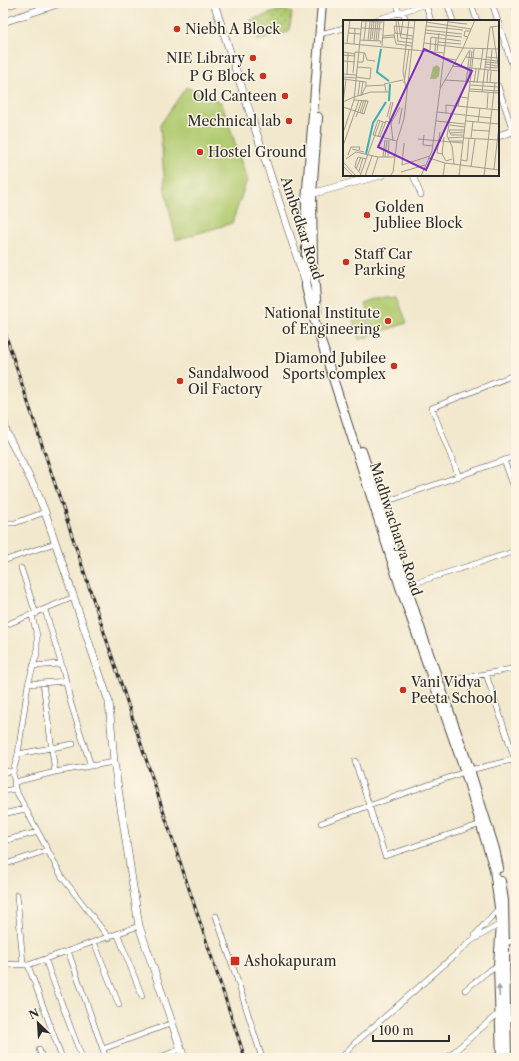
<svg xmlns="http://www.w3.org/2000/svg" width="519" height="1061" font-family="'Libre Caslon Text',serif">
	<style>
		.grass { fill: url(#grass-dots); stroke: #6e7a4d }
		.pitch { fill: #b0ca6f; stroke: #6e7a4d }
		.lines { fill: none; stroke-linecap: round; stroke-linejoin: round }
		.street-casing { stroke: #494743; stroke-width: 6 }
		.secondary-casing { stroke: #494743; stroke-width: 8 }
		.primary-casing { stroke: #494743; stroke-width: 10 }
		.street { stroke: #fff; stroke-width: 5 }
		.secondary { stroke: #fff; stroke-width: 7 }
		.primary { stroke: #fff; stroke-width: 8 }
		.rail-casing { stroke: #2b2b2b; stroke-width: 3 }
		.rail { stroke: #fcf5e5; stroke-width: 1.5; stroke-dasharray: 4.5; stroke-linecap: butt }
		.oneway { fill: #a0a0a0 }
		.poi-dot { fill: #c8321e; stroke: #fcf5e5; stroke-width: 1.5 }
		.labels { text-anchor: middle; dominant-baseline: central; stroke-width: 3; stroke-linejoin: round; paint-order: stroke }
		.poi-label { font-size: 14px; fill: #2b2b2b; stroke: #fcf5e5; text-anchor: start }
		.street-label { font-size: 14px; fill: #2b2b2b; stroke: #fcf5e5 }
		.inset-river { fill: none; stroke: #3badb4; stroke-width: 2 }
		.inset-road { fill: none; stroke: #a29c8d; stroke-width: 1 }
		.view { fill: #7b2cbf; fill-opacity: 0.15; stroke: #7b2cbf; stroke-width: 2 }
		.inset-edge { fill: none; stroke: #2b2b2b; stroke-width: 2 }
	</style>
	<defs>
		<pattern id="grass-dots" width="8" height="8" patternUnits="userSpaceOnUse"><rect width="8" height="8" fill="#b0ca6f"/><path d="M2 2h.1M6 6h.1" fill="none" stroke="#8fa45b" stroke-width="1.8" stroke-linecap="round"/></pattern>
	</defs>
	<rect width="100%" height="100%" fill="#fcf5e5"/>
	<filter id="ink" filterUnits="userSpaceOnUse"><feTurbulence type="fractalNoise" baseFrequency=".025" numOctaves="2"/><feDisplacementMap in="SourceGraphic" scale="8" xChannelSelector="R" yChannelSelector="G"/><feConvolveMatrix kernelMatrix="1 2 1 2 8 2 1 2 1" color-interpolation-filters="sRGB"/></filter>
	<filter id="wash" filterUnits="userSpaceOnUse"><feTurbulence type="fractalNoise" baseFrequency=".012" numOctaves="4" result="noise"/><feDisplacementMap in="SourceGraphic" scale="16" xChannelSelector="R" yChannelSelector="G"/><feGaussianBlur stdDeviation="0.9" result="paint"/><feColorMatrix in="noise" values="0 0 0 0 0 0 0 0 0 0 0 0 0 0 0 0 0 1.4 0 .05"/><feComposite in="paint" operator="in"/></filter>
	<g filter="url(#wash)">
		<rect width="100%" height="100%" fill="#f2e8ce"/>
		<path class="grass" d="M283,9L292,13L289,32L258,41L256,35L258,31C256,26 253,25 251,20Z"/>
		<path class="pitch" d="M186,87L222,103L247,180L232,223L176,240L165,190L160,125Z
			M397,297L407,323L374,334L365,304L378,299Z
			M365,313L372,336L359,340L352,317Z"/>
	</g>
	<g filter="url(#ink)">
		<g class="lines">
			<defs>
				<path id="street" d="M447,3L453,21
					M471,3L477,21
					M492,3L516,77
					M514,3L516,10
					M426,5L431,21
					M3,8L17,3
					M403,12L406,21
					M398,14V3
					M372,21L430,3
					M320,34L344,28
					M498,86L513,131
					M413,175L421,195
					M504,460L516,493
					M459,477L432,408L516,374
					M377,505L516,456
					M3,523H15L45,512
					M3,561L55,543
					M21,568L36,614
					M405,586L516,551
					M45,610L64,673L71,704L91,766
					M32,616L37,635V654L28,684L18,754L13,772L15,789L62,877L109,938
					M3,626L74,597
					M33,666L60,664
					M486,674L516,763
					M453,680L516,668
					M43,683L55,772
					M28,684L66,681
					M18,754L73,744
					M355,761L385,856L481,824
					M3,771L13,772
					M15,782L55,772L114,762
					M3,791L15,789
					M3,814L25,809
					M321,823L470,770L516,759
					M3,841L38,832
					M3,865L48,850
					M17,895L23,964
					M216,916L236,976L262,1058
					M118,935L142,996
					M475,935L499,908
					M94,942L119,1005
					M503,942L516,941
					M68,951L106,1058
					M45,959L82,1058
					M3,964L28,965L139,926
					M28,965L62,1058
					M465,990L487,972L498,965
					M507,1019L516,1018
					M39,1049L42,1058
					M103,1049L172,1023
					M158,1058L181,1049
					M341,1058L355,1043L471,941L502,923
					M447,1058L494,1017L501,1013"/>
				<path id="secondary" d="M214,3L305,281
					M3,22L60,3
					M498,136L516,130
					M307,195L381,175
					M3,416L6,432L37,492L45,512L109,702L114,762L139,926L184,1058"/>
				<path id="primary" d="M322,3L306,201V287L313,316L400,587L465,772L494,869L501,923L498,965L501,1058
					M317,311L313,263L312,193L318,117
					M362,451L425,642L470,770L495,849L499,868
					M501,881L504,901L507,1058"/>
			</defs>
			<use href="#street" class="street-casing"/>
			<use href="#secondary" class="secondary-casing"/>
			<use href="#primary" class="primary-casing"/>
			<use href="#street" class="street"/>
			<use href="#secondary" class="secondary"/>
			<use href="#primary" class="primary"/>
			<defs>
				<path id="rail" d="M3,327L245,1058"/>
			</defs>
			<use href="#rail" class="rail-casing"/>
			<use href="#rail" class="rail"/>
		</g>
		<defs><path id="oneway-solid" d="M-6-.8H1V-3.2L6.5 0L1 3.2V.8H-6Z"/></defs>
		<use class="oneway" href="#oneway-solid" transform="translate(499 991) rotate(-93)"/>
	</g>
	<g class="poi-dot">
		<circle cx="177" cy="29" r="4"/>
		<circle cx="253" cy="58" r="4"/>
		<circle cx="263" cy="76" r="4"/>
		<circle cx="285" cy="96" r="4"/>
		<circle cx="289" cy="121" r="4"/>
		<circle cx="200" cy="152" r="4"/>
		<circle cx="367" cy="215" r="4"/>
		<circle cx="346" cy="262" r="4"/>
		<circle cx="388" cy="321" r="4"/>
		<circle cx="394" cy="366" r="4"/>
		<circle cx="180" cy="381" r="4"/>
		<circle cx="403" cy="690" r="4"/>
		<rect x="230" y="956" width="10" height="10" rx="2"/>
	</g>
	<g class="labels">
		<g class="poi-label">
			<text x="185" y="29">Niebh A Block</text>
			<text x="245" y="58" text-anchor="end">NIE Library</text>
			<text x="255" y="76" text-anchor="end">P G Block</text>
			<text x="277" y="96" text-anchor="end">Old Canteen</text>
			<text x="281" y="121" text-anchor="end">Mechnical lab</text>
			<text x="208" y="152">Hostel Ground</text>
			<text x="375" y="207">Golden<tspan x="375" dy="16">Jubliee Block</tspan></text>
			<text x="354" y="254">Staff Car<tspan x="354" dy="16">Parking</tspan></text>
			<text x="380" y="313" text-anchor="end">National Institute<tspan x="380" dy="16">of Engineering</tspan></text>
			<text x="386" y="358" text-anchor="end">Diamond Jubilee<tspan x="386" dy="16">Sports complex</tspan></text>
			<text x="188" y="373">Sandalwood<tspan x="188" dy="16">Oil Factory</tspan></text>
			<text x="411" y="682">Vani Vidya<tspan x="411" dy="16">Peeta School</tspan></text>
			<text x="244" y="961">Ashokapuram</text>
		</g>
		<g class="street-label">
			<text transform="translate(302 228) rotate(72)">Ambedkar Road</text>
			<text transform="translate(396 529) rotate(72)">Madhwacharya Road</text>
		</g>
	</g>
	<g transform="translate(343 20)">
		<rect width="156" height="156" fill="#f2e8ce"/>
		<path d="M94,45L97,48L96,56L93,59H87L90,47Z" fill="#b0ca6f"/>
		<path class="inset-river" d="M38,29L34,52L46,61M46,81L47,64M23,134L30,103L43,82"/>
		<path class="inset-road" d="M53,0L55,21M55,0L58,18L70,19M19,1L40,2M83,2L128,9M105,2L124,4M83,6L120,10M149,6L156,51M6,8L18,9M18,8L39,9M82,10L119,14M5,13L18,14M52,13L51,6L71,8M82,13L119,17M58,14L60,0M51,15L53,24L69,26M40,16L51,15L52,13L70,16M88,17L118,21M125,17L121,16L122,11H127M39,18L52,17M29,19L31,2M17,20L38,21L37,24M21,20L23,2M25,20L27,2M27,21L29,2M31,21L33,2M33,21L35,2M35,21L37,2M54,21L69,23M95,22L118,24M0,23L101,33M4,23L7,0M81,23L120,28M11,24L12,8M39,26L41,0M120,28L156,29M120,28L132,0M82,30L80,29L84,0M87,30L88,17M92,31L93,18M94,31L96,13M0,32L12,34M0,35L12,36M123,37L154,41M143,37L156,38M101,38L113,40M0,41L12,42M14,42H20L21,33M142,42L155,43M142,44L155,46M109,46L156,51M117,47L126,31M142,47L156,48M137,50L140,29M147,50L149,30M10,53L12,32L22,33L24,40L32,41M0,54L13,55M4,55L5,33M0,57L13,58M13,57L27,59L28,48L14,47M0,59L23,62V66M101,60L156,63M61,63L66,29M123,63L127,30M125,63L129,31M131,63L133,49M134,63L136,49M144,63L145,50M147,63L148,51M41,64L60,60M127,65L156,67M97,68L105,0M63,69L60,51L66,0L72,1M127,69L156,71M126,71L156,73M139,72L147,7L156,6M18,75L20,61M15,76L17,61M18,76L23,66L42,65L43,72M11,77L28,72H46M0,82L3,60M0,82L11,77M115,86L117,77L125,78M0,87L21,94L25,81L11,80M144,89L145,73M94,92L148,98M17,93L21,80M19,93L23,80M103,93V85L156,90M108,93L104,116L109,126L111,144M13,97L19,80M44,97L48,82M49,101L46,99L50,82M93,101L122,104M123,101L156,104M135,102L137,88M43,103L35,100L30,115L54,121M56,104L59,88M107,105L122,107M106,110L108,115H121M106,110H122M129,110L147,111M97,112L94,133L100,134M0,113L11,80L19,0M107,113L122,112M81,115L80,125L90,126M35,117L40,102M37,117L43,101L48,103M101,117L99,134L103,141L109,139M105,118L121,117M121,118L156,120M128,118L130,101M75,119L120,123M50,121L48,103L57,87M107,121H120M61,123L59,145L87,136M0,126L16,80M9,129L21,132M5,135L8,127H17L16,130M40,137L42,120M42,137L44,120M45,137L46,120M86,138L102,143L156,150M3,139L13,132L35,137H52M118,140L124,141L126,118M0,142L13,156M0,146L10,156M128,147L132,119M13,149L18,137M151,149L156,106M16,151L20,138M58,152L82,145M18,154L12,147L13,142L15,137L23,139M17,156L37,101M22,156L29,136M29,156L35,137M47,156L50,152L54,121L61,99L72,0M78,156L89,131L97,69L120,28M100,156L102,143M116,156L131,29M141,156L152,63"/>
		<path class="view" d="M81,29L129,51L83,150L35,127Z"/>
		<rect width="156" height="156" class="inset-edge"/>
	</g>
	<rect width="519" height="1061" fill="none" stroke="#fcf5e5" stroke-width="16"/>
	<g transform="translate(38 1023) rotate(335)" stroke="#fcf5e5" stroke-width="3" paint-order="stroke">
	<path d="M0-3L7 15L0 10L-7 15Z" fill="#2b2b2b"/>
	<text y="-6" font-size="11" font-weight="bold" text-anchor="middle" fill="#2b2b2b">N</text>
	</g>
	<path d="M373 1035v6h76v-6" fill="none" stroke="#2b2b2b" stroke-width="2"/>
	<text x="379" y="1035" font-size="12" fill="#2b2b2b" stroke="#fcf5e5" stroke-width="3" paint-order="stroke">100 m</text>
</svg>
